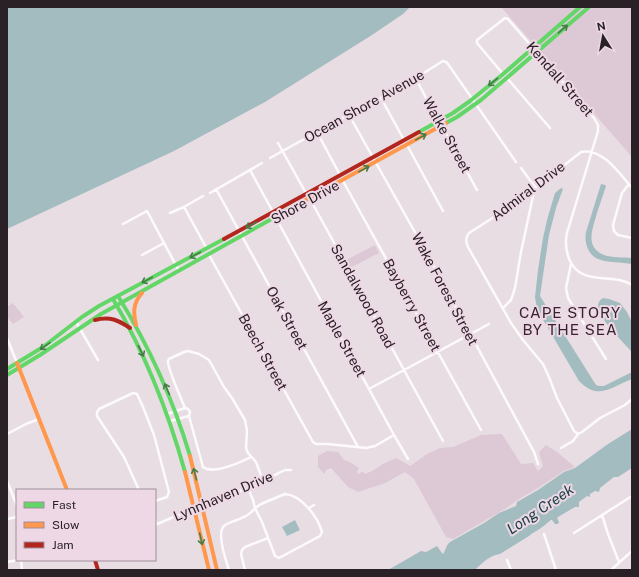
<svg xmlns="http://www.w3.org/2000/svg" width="639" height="577" font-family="'Public Sans',sans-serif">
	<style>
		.green { fill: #ddc8d5 }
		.water { fill: #a3bcc0 }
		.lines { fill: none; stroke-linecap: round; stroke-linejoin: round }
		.street { stroke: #fcfafb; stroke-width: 2.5 }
		.fast { stroke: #63d668; stroke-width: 4 }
		.slow { stroke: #ff974d; stroke-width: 4 }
		.jam { stroke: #b3261e; stroke-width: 4 }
		.oneway { stroke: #467c47 }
		.labels { text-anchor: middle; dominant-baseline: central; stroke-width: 4; stroke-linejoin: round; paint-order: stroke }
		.street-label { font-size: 14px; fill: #292126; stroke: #eed8e5 }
		.neighbourhood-label { font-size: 15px; letter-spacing: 1px; fill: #34242e; stroke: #eed8e5 }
		.water-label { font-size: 15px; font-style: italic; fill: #173f41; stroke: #eed8e5 }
	</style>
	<rect width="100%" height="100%" fill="#e9dde4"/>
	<path class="green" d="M501,7H632V157Z
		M375,245L379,253L350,268L346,260Z
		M13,303L24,317L13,324L7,317V307Z
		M502,434L521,464L533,463L538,471L543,466L539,452L546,445L557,452L575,467L564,471L538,488L519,499L505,509L453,539L446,537L414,479L405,472L385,483L358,492L348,487L331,468L326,470L324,474L318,467V456L327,451L338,452L344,460L350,462L359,468L357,472L359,474L363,471L365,474L372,471L383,464L396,458L410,466L427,454L440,448L453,447L481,435Z"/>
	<path class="water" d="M7,7H410L403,14L372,35L265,102L174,151L7,229Z
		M601,184L605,185L606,186C603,195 600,204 597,213C593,228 584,247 604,255C612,258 623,257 632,258V264C621,262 608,263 598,259C588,255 584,242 586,232Z
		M561,188L563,189L556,208L549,235L540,296L596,385L599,386H604L632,372V379C611,387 598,401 579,381L542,318L537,309L535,297L538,270L543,238L547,220L555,193Z
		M603,298L609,299L620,303L627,312L632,322V352C624,343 598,318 598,306C598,302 600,300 603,298Z
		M632,429V468L618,477H614L600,488L599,492L595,491L590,494V497L587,496L579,502V507H575L558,517L557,518L559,522L558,524H555L552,520H551C547,523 544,526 541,528C537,531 533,532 529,536L500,554C490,555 482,563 475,570H388L421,551L426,552L437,546L442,553L443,554C446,550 446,545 450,542L484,523L499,513L516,506L517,502L538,490L564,472L575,468L608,444Z
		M295,520L300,530L287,536L282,527Z"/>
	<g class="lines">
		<path class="street" d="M536,51L594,118L598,125V131L567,233C565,242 566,252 570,261C583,287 613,272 632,285
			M503,74L477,43V40L505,18L508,19L533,48
			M507,78L550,128
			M416,79L439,122
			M381,98L404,140
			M349,115L425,250L534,452L538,464
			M442,126L477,190
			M317,132L340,175
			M278,143L307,195
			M407,145L443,211
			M270,158L317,132L416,79L419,76L443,61L446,62L448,64L516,162
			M250,170L273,212
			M343,181L481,430
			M629,184L622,193L613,225L614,231L618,235L632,238
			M216,189L358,447
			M210,193L262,163
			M310,199L443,441
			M184,207L207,249
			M170,213L184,207L203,196
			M276,218L394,435L408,459
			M123,224L147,211L179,271
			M142,255L164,243
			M209,255L313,442L316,444H328L366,448L375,446L394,435
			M571,264L566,288L568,298L606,359
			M503,308L511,300L515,288L521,252L535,187L521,168
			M76,322L98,360
			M7,338L17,363
			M369,389L489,324
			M167,414L185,408
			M170,421L189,416
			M7,434L26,424L39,419
			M578,434L574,431L557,398L549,377L543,364L523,340L511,323L468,247C466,242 465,238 469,233L505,210L521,199L581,152C602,147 620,174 632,188
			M561,448L573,441L578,434L582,432L600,418L625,405L632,399
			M251,457C241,462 213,475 203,467L189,416L190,412L188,409L185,408C182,401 167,366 168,361C168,360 169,360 169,359L184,352L188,351L199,354L209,360L224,387L232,398L245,420L247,431L246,448L248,453L256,462L263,481
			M7,481L17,506
			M139,490L124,457L97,416V412L99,409L131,394L133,393L137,394L143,407L154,435L169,492L167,497L155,501
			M285,494C301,495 318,517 322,532L320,536L279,558L275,556L262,522L255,508L261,504Z
			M309,508L314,505
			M602,515L608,534L619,562
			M7,519L17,517
			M155,519L157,524
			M155,525L194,508L213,502L248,488L285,470H291
			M574,533L632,496
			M544,534L556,570
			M21,560L22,570
			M507,560L511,570
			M7,562L18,560
			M229,570C226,561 217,535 223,527C226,523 232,522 237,520C244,517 250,515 255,508L253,500L248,488
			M245,570L241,554L242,550L245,547L268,538
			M611,570L632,551"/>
		<path class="fast" d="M446,123L457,117L481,100L589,7
			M419,132L453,113L470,101L502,75L580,7
			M118,296C149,346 173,399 190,456
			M113,299C145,353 168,411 185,472
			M7,369L43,347L82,317L99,306L224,239
			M7,375L40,355L101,314L304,201"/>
		<path class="slow" d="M304,201L446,123
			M136,325C133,313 133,303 142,293
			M17,363L67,490
			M190,456L217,570
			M185,472L209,570"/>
		<path class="jam" d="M224,239L419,132
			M95,320C110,316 118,320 130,328
			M95,560L98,570"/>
	</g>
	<defs><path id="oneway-shaft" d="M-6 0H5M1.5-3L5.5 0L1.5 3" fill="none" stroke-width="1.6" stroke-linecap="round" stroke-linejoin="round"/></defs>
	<g class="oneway">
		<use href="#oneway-shaft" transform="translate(563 29) rotate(-41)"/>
		<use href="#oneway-shaft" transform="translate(493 82) rotate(140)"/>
		<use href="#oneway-shaft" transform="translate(421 137) rotate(-29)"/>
		<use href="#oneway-shaft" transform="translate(364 169) rotate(-29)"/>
		<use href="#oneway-shaft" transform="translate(251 225) rotate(151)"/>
		<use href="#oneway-shaft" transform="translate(195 255) rotate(152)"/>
		<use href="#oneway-shaft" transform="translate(147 280) rotate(152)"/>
		<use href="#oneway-shaft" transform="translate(45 346) rotate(145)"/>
		<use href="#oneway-shaft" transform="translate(141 351) rotate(64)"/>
		<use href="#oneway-shaft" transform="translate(167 389) rotate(-113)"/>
		<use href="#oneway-shaft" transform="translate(195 474) rotate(-104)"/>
		<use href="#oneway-shaft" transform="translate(201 539) rotate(77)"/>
	</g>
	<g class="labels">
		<g class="street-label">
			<text transform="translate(560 79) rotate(49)">Kendall Street</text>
			<text transform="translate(364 106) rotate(-29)">Ocean Shore Avenue</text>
			<text transform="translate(447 135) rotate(61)">Walke Street</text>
			<text transform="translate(528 191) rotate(-37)">Admiral Drive</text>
			<text transform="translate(305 202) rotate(-29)">Shore Drive</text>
			<text transform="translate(445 289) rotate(62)">Wake Forest Street</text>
			<text transform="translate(363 296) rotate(61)">Sandalwood Road</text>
			<text transform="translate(412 305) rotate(61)">Bayberry Street</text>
			<text transform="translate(287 318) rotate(61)">Oak Street</text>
			<text transform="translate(342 339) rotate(61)">Maple Street</text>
			<text transform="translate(263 352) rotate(61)">Beech Street</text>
			<text transform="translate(223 496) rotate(-23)">Lynnhaven Drive</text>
		</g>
		<g class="neighbourhood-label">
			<text x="570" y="312">CAPE STORY<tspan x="570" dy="17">BY THE SEA</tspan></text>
		</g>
		<g class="water-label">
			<text transform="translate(540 509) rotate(-34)">Long Creek</text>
		</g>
	</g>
	<rect width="639" height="577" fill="none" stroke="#292126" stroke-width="16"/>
	<rect x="16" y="489" width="140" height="72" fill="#eed8e5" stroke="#9f8f99"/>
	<rect x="24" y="502" width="20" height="6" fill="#63d668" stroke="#9f8f99"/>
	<text x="52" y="509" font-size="12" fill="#292126">Fast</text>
	<rect x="24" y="522" width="20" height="6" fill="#ff974d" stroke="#9f8f99"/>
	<text x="52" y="529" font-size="12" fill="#292126">Slow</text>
	<rect x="24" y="542" width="20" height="6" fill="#b3261e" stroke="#9f8f99"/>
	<text x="52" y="549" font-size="12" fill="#292126">Jam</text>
	<g transform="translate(603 36) rotate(349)" stroke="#eed8e5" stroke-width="3" paint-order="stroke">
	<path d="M0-3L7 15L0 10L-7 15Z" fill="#292126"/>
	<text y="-6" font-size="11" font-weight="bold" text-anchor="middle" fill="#292126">N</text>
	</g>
</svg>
